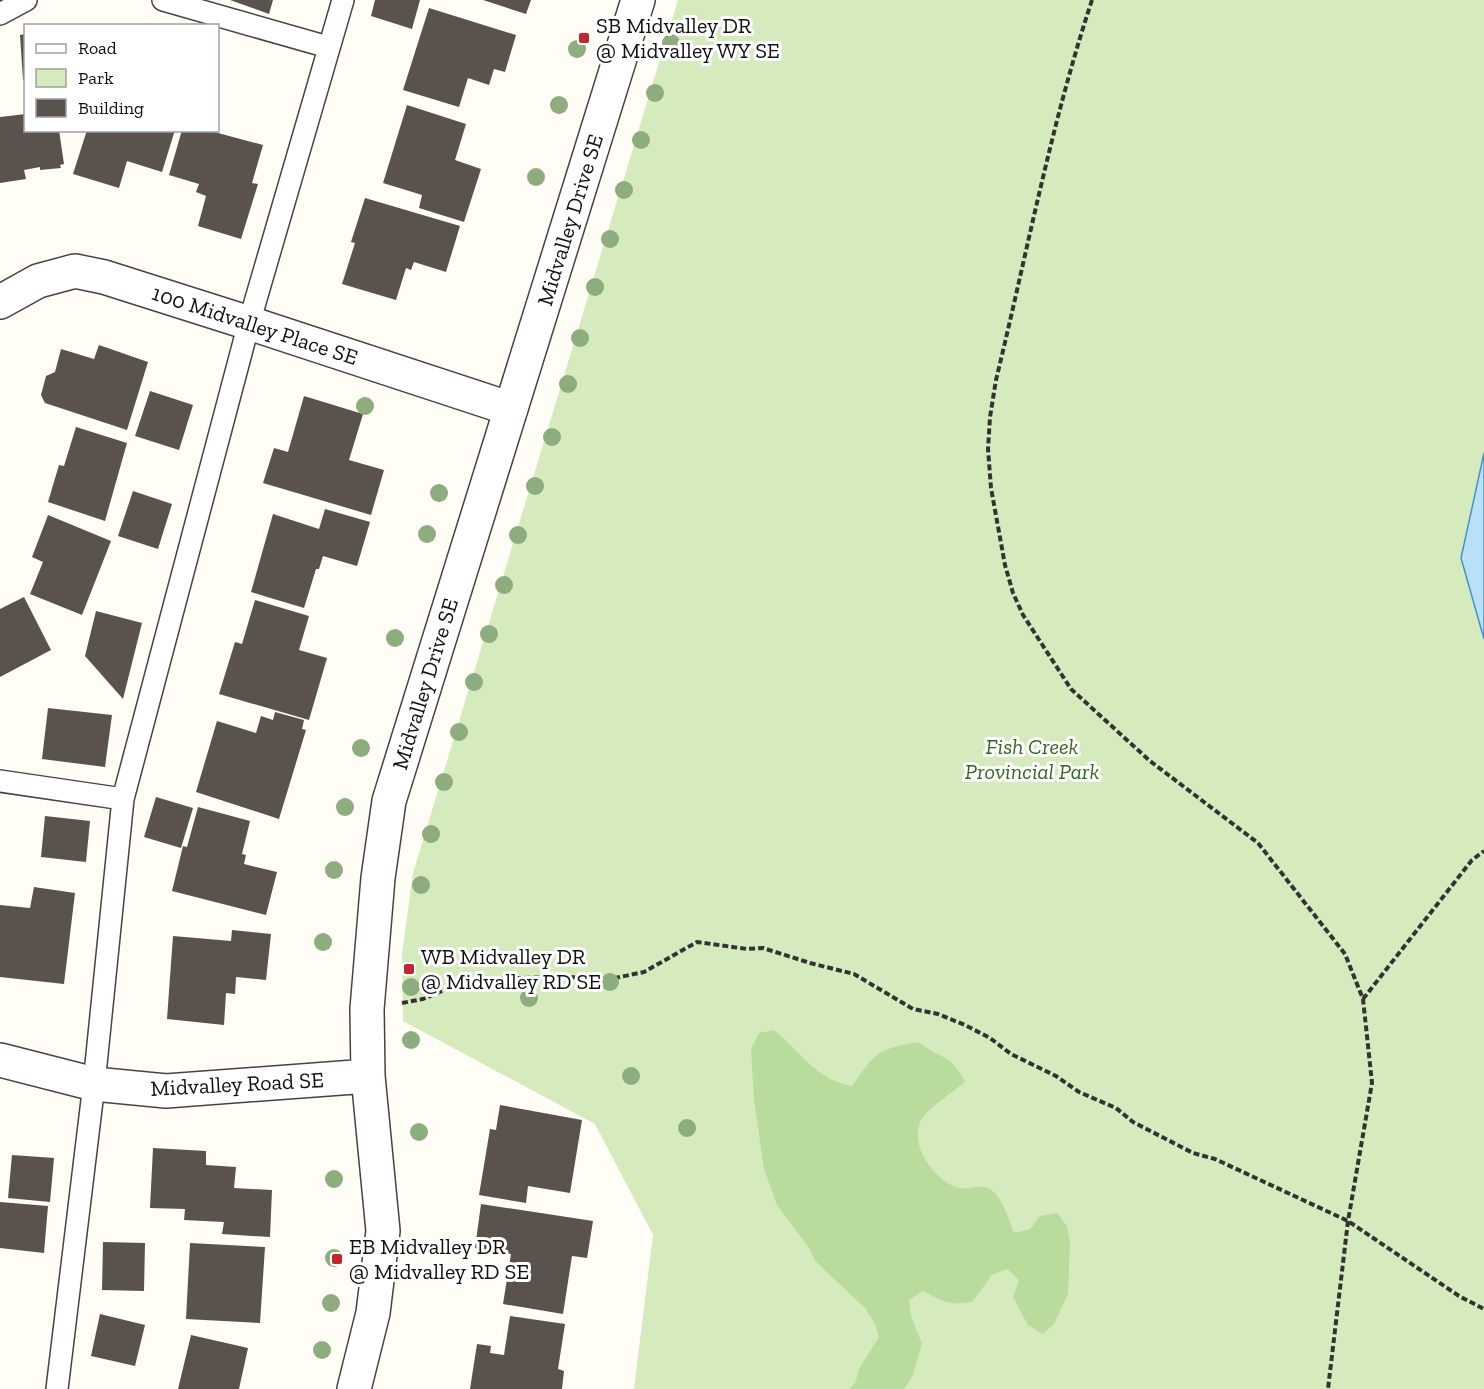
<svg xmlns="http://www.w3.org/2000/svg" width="1484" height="1389" font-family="'Zilla Slab',serif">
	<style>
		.green { fill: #d5ebbd }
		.forest { fill: #b9dc9c }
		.water { fill: #b9e0f7; stroke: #3f96cf; stroke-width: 1.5 }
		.building { fill: #5a524d }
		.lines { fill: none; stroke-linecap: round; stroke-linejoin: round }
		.lane-casing { stroke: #444; stroke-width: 24 }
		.street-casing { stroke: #444; stroke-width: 36 }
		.path { stroke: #333; stroke-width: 4; stroke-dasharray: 6 3; stroke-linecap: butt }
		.lane { stroke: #fff; stroke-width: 21 }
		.street { stroke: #fff; stroke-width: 33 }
		.tree { fill: #8dad7f }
		.poi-dot { fill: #c4262e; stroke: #fff; stroke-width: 2 }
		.labels { text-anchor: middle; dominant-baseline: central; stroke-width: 6; stroke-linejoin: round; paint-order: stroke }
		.poi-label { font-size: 22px; fill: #111; stroke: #fff; text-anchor: start }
		.street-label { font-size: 22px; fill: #111; stroke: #fff }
		.park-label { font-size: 22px; font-style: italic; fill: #2f6b1f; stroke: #fff }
	</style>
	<rect width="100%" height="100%" fill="#fffdf5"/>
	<path class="green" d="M678,0H1484V1389H634L653,1235L595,1124L403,1021L402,954L413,873Z"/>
	<path class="forest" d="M774,1030C802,1052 815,1080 852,1086C877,1052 875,1050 918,1042C939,1058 953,1055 965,1082C953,1092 926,1109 920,1122C910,1147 935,1181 959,1188C970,1191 982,1181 994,1192C1004,1202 1009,1220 1014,1233L1030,1229L1040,1216L1057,1213L1067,1226L1070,1242L1068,1294L1054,1324L1043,1334L1028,1325L1013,1297L1019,1280L1007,1269L992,1275L972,1302C950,1306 942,1301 923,1291L909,1300L911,1316L922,1344L913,1375L904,1389H849L855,1383L860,1367L879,1337L874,1322L865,1308L816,1262L809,1248L777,1205L764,1169L754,1099L751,1049L759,1033Z"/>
	<path class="water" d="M1484,453V639L1461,558Z"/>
	<path class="building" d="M230,0H273L269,14Z
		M375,0H420L412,29L371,16Z
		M483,0H531L526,14Z
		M429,8L516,35L505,72L494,69L489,85L468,78L459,107L403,90Z
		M26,34V80H23L20,35Z
		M407,105L466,124L455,160L481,169L464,222L419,208L422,195L383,183Z
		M26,114V130H59L64,164L60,165L61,168L40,170V167L24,170L26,179L0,183V117Z
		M87,130H175L162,172L127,161L119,188L73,174Z
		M182,130H207L263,145L252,183L258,184L241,239L198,226L206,196L196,192L199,184L169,175Z
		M365,198L460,226L446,272L414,262L411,270L406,268L396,300L342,284L355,243L351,242Z
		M99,345L148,362L127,430L45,403L41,395L46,376L55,372L61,349L94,359Z
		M150,391L193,405L179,450L135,436Z
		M304,396L363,414L349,460L384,470L371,515L263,483L274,448L288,452Z
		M76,427L127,443L105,521L48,502L59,465L64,466Z
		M133,491L172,504L158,549L118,536Z
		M325,509L370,522L357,566L323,556L319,569H316L304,608L251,592L273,514L319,529Z
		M48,515L111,541L82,615L30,594L43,562L32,557Z
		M24,597L51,650L0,677V609Z
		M255,600L309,616L299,650L327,658L309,720L219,694L235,642L242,644Z
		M96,611L142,623L123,699L85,656Z
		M48,708L112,715L105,767L42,759Z
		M275,712L304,720L302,729L306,730L279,819L196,792L217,721L256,733L261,716L273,720Z
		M156,797L193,808L181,848L144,837Z
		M198,807L250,821L242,854L246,855L244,864L277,872L266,915L172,891L183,846L187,847Z
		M45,816L90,821L86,862L41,857Z
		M34,887L75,893L64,984L0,977V905L30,908Z
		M232,930L271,934L266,980L236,977L235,994L226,993L224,1025L167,1019L173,936L231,941Z
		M500,1105L582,1120L570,1193L528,1186L526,1203L479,1195L490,1129L496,1130Z
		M153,1148L206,1151V1165L236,1167L234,1188L272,1190L270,1237L222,1234L224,1222L184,1220L185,1209L150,1208Z
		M12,1155L54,1158L50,1202L8,1198Z
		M0,1202L48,1206L44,1253L0,1248Z
		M481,1204L593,1221L587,1258L572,1256L563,1314L503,1304L511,1254L475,1248Z
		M103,1242L145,1243L144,1291L102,1290Z
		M190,1243L265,1247L260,1323L186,1319Z
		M100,1314L145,1325L135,1366L91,1356Z
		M510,1316L565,1324L558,1369L564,1371L562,1389H470L477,1344L491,1346L490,1353L504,1355Z
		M191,1335L248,1348L239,1389H178Z"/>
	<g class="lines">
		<defs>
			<path id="lane" d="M163,0L328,47
				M0,14L26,0
				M0,781L123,799
				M57,1389L94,1084L123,799L249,323L343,0"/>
			<path id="street" d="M0,302L38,281L75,271L104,277L249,323L511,409
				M0,1060L94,1084L166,1091L368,1076
				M354,1389L373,1313L383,1231L368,1076L367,1009L378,878L389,801L638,0"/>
		</defs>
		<use href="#lane" class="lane-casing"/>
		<use href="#street" class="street-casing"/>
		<path class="path" d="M1092,0C1051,124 1027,253 996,380L990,417L988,449L991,488L1005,565L1013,593L1023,615L1071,689L1150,761L1258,843L1345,954L1363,999L1372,1083L1348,1221L1328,1389
			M1363,999L1472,860L1484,851
			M402,1003L423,999L454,986L482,979L559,977L615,978L644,972L697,942L747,949L763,948L810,963L854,974L913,1009L938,1014L965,1025L990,1038L1011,1054L1056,1076L1079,1092L1116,1108L1133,1122L1193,1153L1215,1159L1348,1221L1459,1296L1484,1309"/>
		<use href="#lane" class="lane"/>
		<use href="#street" class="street"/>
	</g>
	<g class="tree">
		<circle cx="671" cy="43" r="9"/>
		<circle cx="577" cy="49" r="9"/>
		<circle cx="655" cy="93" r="9"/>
		<circle cx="559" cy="105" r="9"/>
		<circle cx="641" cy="140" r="9"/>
		<circle cx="536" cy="177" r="9"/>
		<circle cx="624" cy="190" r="9"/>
		<circle cx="610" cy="239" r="9"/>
		<circle cx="595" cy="287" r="9"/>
		<circle cx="580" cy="338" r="9"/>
		<circle cx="568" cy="384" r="9"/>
		<circle cx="365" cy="406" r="9"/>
		<circle cx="552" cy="437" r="9"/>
		<circle cx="535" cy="486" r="9"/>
		<circle cx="439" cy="493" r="9"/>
		<circle cx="427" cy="534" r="9"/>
		<circle cx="518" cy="535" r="9"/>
		<circle cx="504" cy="585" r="9"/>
		<circle cx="489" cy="634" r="9"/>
		<circle cx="395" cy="638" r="9"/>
		<circle cx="474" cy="682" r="9"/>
		<circle cx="459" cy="732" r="9"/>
		<circle cx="361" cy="748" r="9"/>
		<circle cx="444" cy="782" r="9"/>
		<circle cx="345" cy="807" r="9"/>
		<circle cx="431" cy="834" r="9"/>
		<circle cx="334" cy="870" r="9"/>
		<circle cx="421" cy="885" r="9"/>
		<circle cx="323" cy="942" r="9"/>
		<circle cx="610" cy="982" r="9"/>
		<circle cx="411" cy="987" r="9"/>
		<circle cx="529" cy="998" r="9"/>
		<circle cx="411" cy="1040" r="9"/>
		<circle cx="631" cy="1076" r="9"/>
		<circle cx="687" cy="1128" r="9"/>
		<circle cx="419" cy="1132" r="9"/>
		<circle cx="334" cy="1179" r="9"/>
		<circle cx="334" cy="1258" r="9"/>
		<circle cx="331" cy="1303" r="9"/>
		<circle cx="322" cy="1350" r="9"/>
	</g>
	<g class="poi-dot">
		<rect x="578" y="32" width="12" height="12" rx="3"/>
		<rect x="403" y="963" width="12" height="12" rx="3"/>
		<rect x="331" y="1253" width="12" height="12" rx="3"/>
	</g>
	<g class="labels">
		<g class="poi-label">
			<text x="596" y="25">SB Midvalley DR<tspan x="596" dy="25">@ Midvalley WY SE</tspan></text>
			<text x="421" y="956">WB Midvalley DR<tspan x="421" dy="25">@ Midvalley RD SE</tspan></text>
			<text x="349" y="1246">EB Midvalley DR<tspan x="349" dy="25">@ Midvalley RD SE</tspan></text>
		</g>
		<g class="street-label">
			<text transform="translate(570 220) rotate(-73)">Midvalley Drive SE</text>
			<text transform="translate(255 325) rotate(18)">100 Midvalley Place SE</text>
			<text transform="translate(425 684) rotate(-73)">Midvalley Drive SE</text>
			<text transform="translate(237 1084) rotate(-3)">Midvalley Road SE</text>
		</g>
		<g class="park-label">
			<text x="1032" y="746">Fish Creek<tspan x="1032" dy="25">Provincial Park</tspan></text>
		</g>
	</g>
	<rect x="24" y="24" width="195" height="108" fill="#ffffff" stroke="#a0a0a0" stroke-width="1.5"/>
	<rect x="36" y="44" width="30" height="9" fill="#ffffff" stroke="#a0a0a0" stroke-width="1.5"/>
	<text x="78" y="54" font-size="18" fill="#111111">Road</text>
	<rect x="36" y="69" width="30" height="18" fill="#d5ebbd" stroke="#a0a0a0" stroke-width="1.5"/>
	<text x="78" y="84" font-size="18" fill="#111111">Park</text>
	<rect x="36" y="99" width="30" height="18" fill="#5a524d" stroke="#a0a0a0" stroke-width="1.5"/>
	<text x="78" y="114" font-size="18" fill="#111111">Building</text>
</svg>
